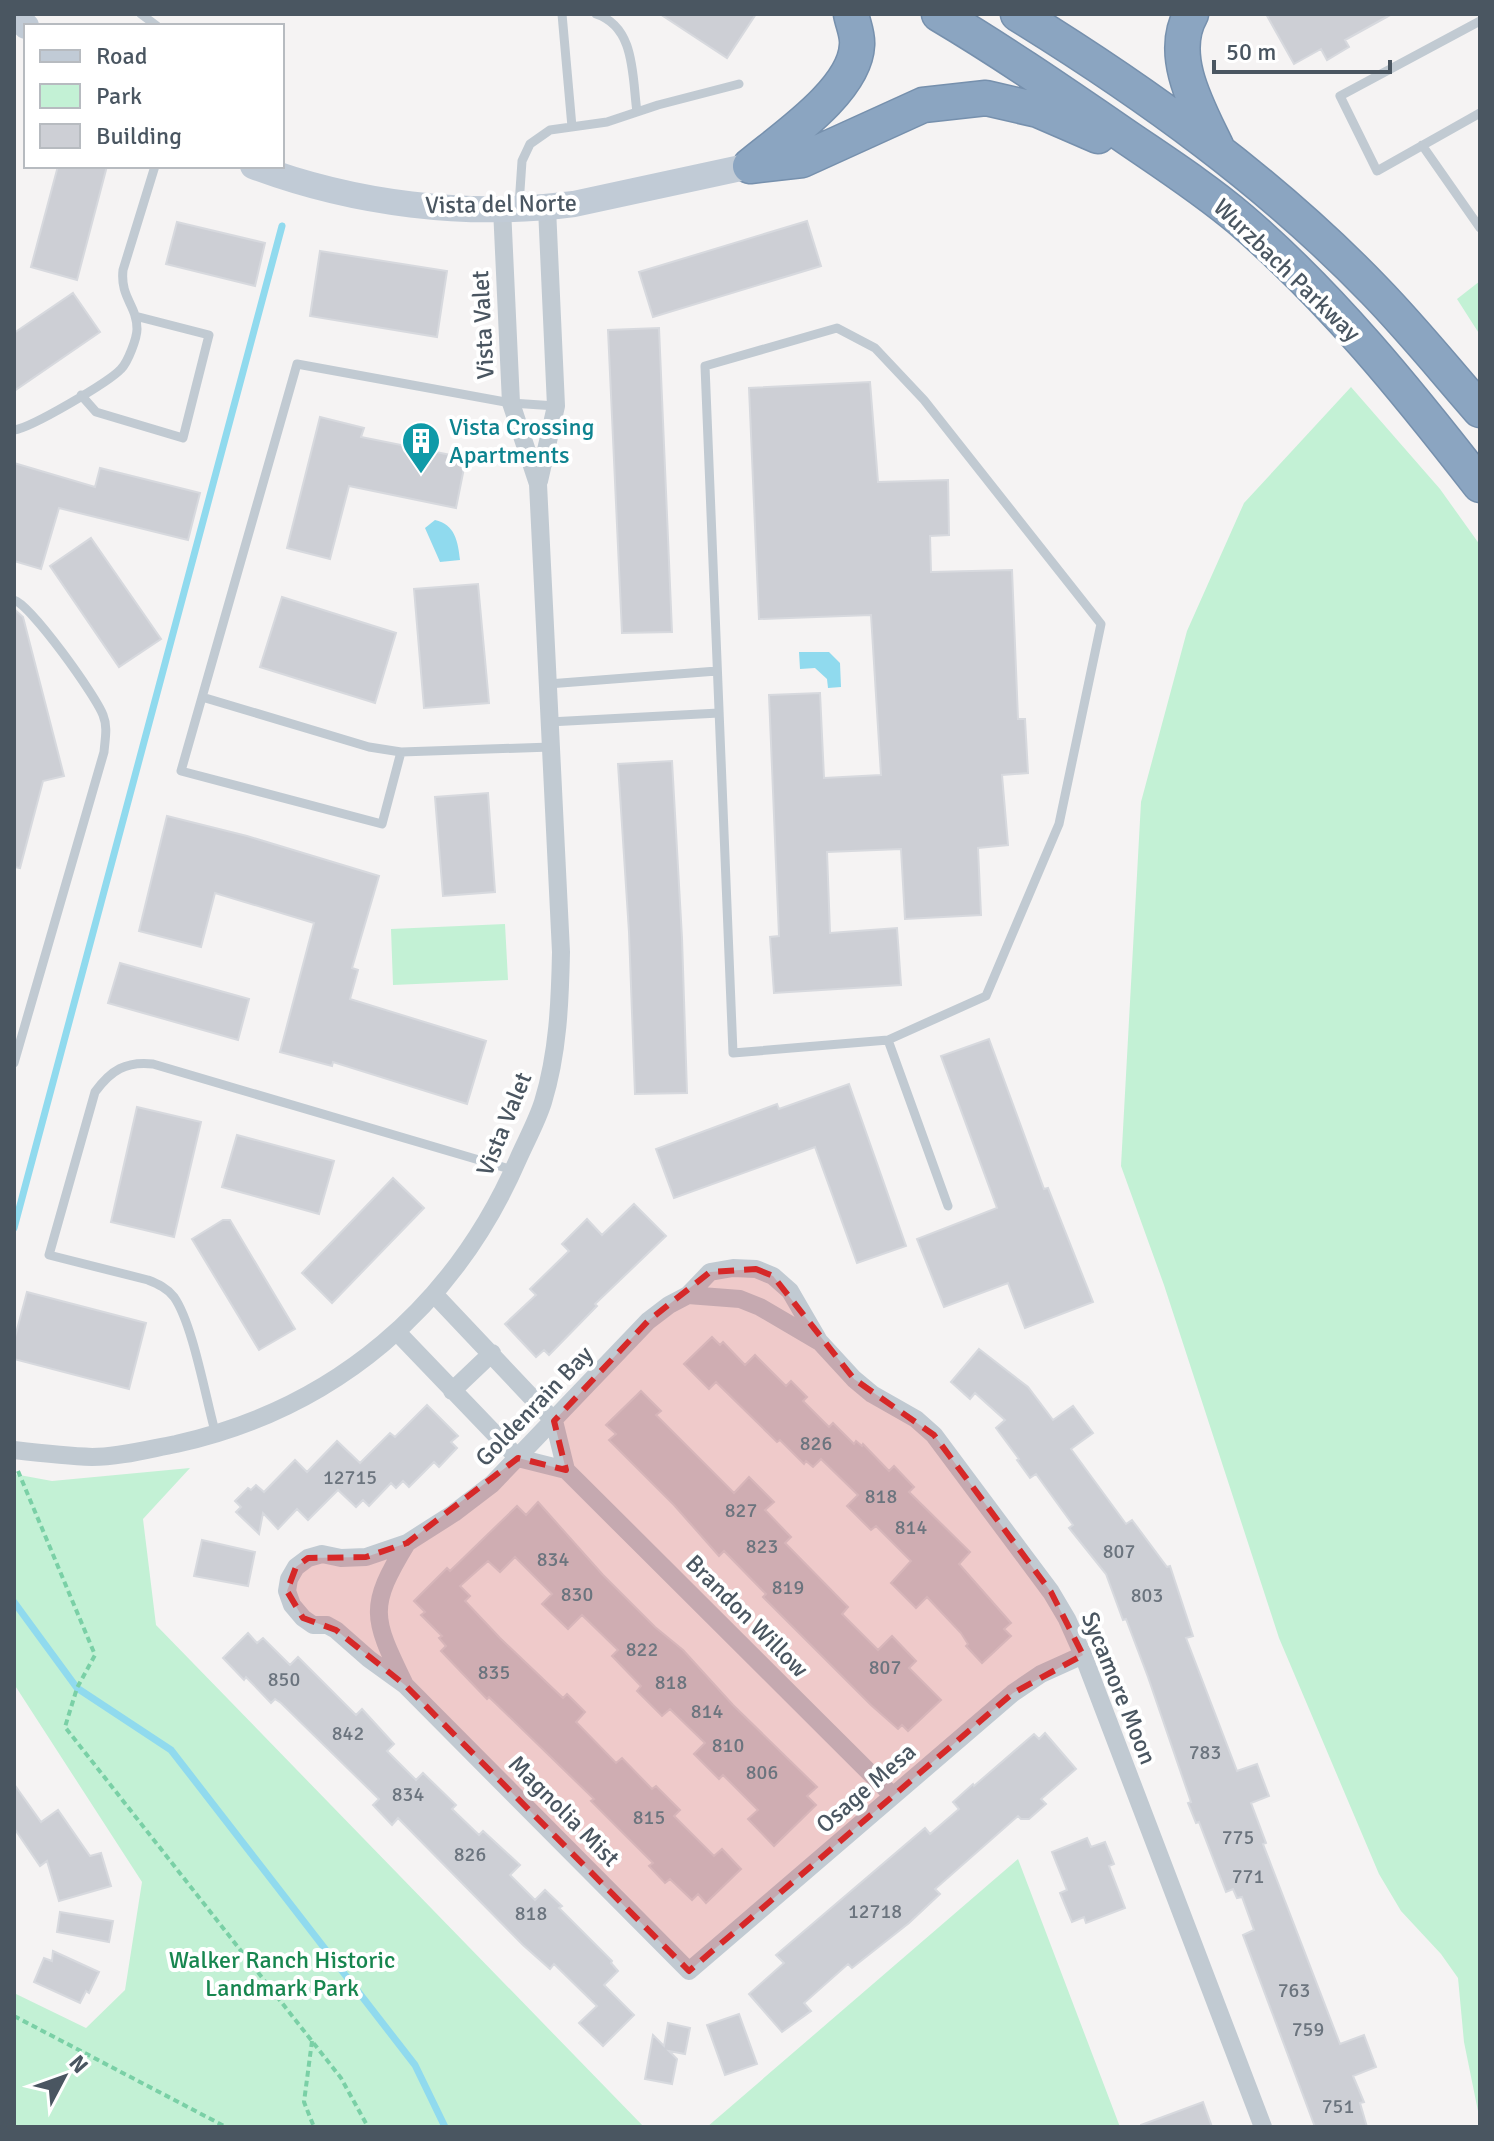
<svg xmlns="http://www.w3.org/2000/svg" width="1494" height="2141" font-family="Signika,sans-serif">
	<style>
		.green { fill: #c3f1d5 }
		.water { fill: #90daee }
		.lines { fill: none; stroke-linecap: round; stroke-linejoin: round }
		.stream { stroke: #90daee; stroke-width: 7 }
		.building { fill: #cdcfd5; stroke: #d7d9de; stroke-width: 2 }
		.highway-casing { stroke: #7690ad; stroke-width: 37 }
		.path { stroke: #7ad0a6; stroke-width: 4; stroke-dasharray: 6 4; stroke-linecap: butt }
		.lane { stroke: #c1cad2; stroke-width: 9 }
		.street { stroke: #c1cad2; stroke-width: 18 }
		.secondary { stroke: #c1cbd6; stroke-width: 26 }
		.highway { stroke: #8ba5c1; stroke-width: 34 }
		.marked { fill: #d62828; fill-opacity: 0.2; stroke: #d62828; stroke-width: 6; stroke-dasharray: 16 10; stroke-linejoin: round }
		.labels { text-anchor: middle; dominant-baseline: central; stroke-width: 8; stroke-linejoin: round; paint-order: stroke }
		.number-label { font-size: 20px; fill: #6b747e }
		.street-label { font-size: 24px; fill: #4a5661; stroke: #fff }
		.culture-label { font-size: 24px; fill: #0d838f; stroke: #fff; text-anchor: start }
		.park-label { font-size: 24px; fill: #17864f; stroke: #fff }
	</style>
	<rect width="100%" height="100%" fill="#f5f3f3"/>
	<path class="green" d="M1480,281V335L1457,299Z
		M1351,387L1440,489L1480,545V2121L1464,2042L1458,1978L1441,1954L1401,1911L1379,1874L1279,1638L1164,1285L1121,1166L1141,802L1187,631L1244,503Z
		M505,924L508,980L393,985L391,929Z
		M190,1468L143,1519L156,1625L644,2127H14V1993L86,2028L125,1990L142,1882L14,1684V1474L52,1481Z
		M1018,1859L1120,2127H707Z"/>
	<path class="water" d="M435,520C455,524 458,542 460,560L440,562L425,528Z
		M799,652H829L840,663L841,687L828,688L827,679L815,668L800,669Z"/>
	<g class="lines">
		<path class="stream" d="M14,1228L282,226
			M14,1602L77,1688L171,1750L415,2065L445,2127"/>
	</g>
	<path class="building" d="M660,14H756L727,58Z
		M1266,14H1392L1345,40L1349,47L1327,60L1321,49L1294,64Z
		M58,166H107L77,280L31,267Z
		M807,221L821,266L653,317L639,272Z
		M177,222L265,243L255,286L166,264Z
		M320,251L447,271L437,337L310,316Z
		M73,293L100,332L14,391V333Z
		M659,328L672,632L622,633L608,330Z
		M870,382L878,482L948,480L949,535L930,536L931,572L1012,570L1018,719H1025L1028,773L1002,775L1008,845L978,848L981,915L905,919L901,849L827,852L830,933L897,928L901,985L774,993L770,937L779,936L769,695L820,693L824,778L881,775L871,615L759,619L749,388Z
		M320,417L364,428L361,437L466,458L456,508L349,486L330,559L287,548Z
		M14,463L95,487L100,468L200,493L188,540L59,508L41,569L14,561Z
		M91,538L161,639L119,667L50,566Z
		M478,584L489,703L424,708L414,589Z
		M282,597L396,633L375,703L260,667Z
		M14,609L23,617L64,776L43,781L20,868L14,867Z
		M672,761L682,938L687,1093L635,1094L629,932L618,764Z
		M488,793L495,892L443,896L435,797Z
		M167,816L247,836L379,876L352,968L358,970L350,999L486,1041L467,1104L333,1062L332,1066L280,1052L314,923L215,893L201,947L139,931Z
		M120,963L249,999L238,1040L108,1003Z
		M989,1039L1044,1189L1048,1188L1093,1302L1025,1328L1008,1283L944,1307L917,1239L997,1208L941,1056Z
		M849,1084L906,1246L857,1263L815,1147L674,1198L656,1149L777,1104L779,1109Z
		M137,1107L201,1122L174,1237L111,1222Z
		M237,1135L334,1161L319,1214L222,1187Z
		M393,1178L424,1208L332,1303L302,1273Z
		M634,1204L666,1236L595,1304L597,1306L549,1355L544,1350L536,1357L505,1324L536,1295L530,1289L569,1251L562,1244L587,1219L602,1235Z
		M223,1220H230L295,1329L259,1350L192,1239Z
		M27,1292L146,1323L129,1389L14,1359V1341Z
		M712,1337L720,1345L723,1342L745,1365L755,1355L786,1386L791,1381L807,1397L803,1401L829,1427L833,1423L854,1444L856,1441L862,1446L863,1444L889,1471L894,1466L914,1487L909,1492L970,1552L959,1564L1011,1623L1004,1629L1011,1636L982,1663L966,1646L968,1644L961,1633L927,1597L916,1608L891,1583L911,1561L876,1526L871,1530L847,1506L858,1495L821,1459L813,1467L806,1461L804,1464L780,1440L777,1442L716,1382L709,1389L684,1364Z
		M979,1349L1028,1387L1053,1420L1073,1406L1093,1433L1071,1449L1126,1524L1132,1520L1167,1567L1170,1566L1193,1636L1186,1638L1237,1771L1257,1764L1269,1796L1251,1803L1266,1843L1263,1844L1340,2044L1364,2035L1376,2067L1353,2076L1364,2102L1360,2103L1367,2127H1315L1243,1935L1254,1930L1242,1897L1237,1898L1233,1889L1226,1892L1199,1822L1196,1823L1188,1803L1191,1802L1148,1677L1126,1619L1123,1620L1106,1574L1069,1528L1073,1525L1036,1474L1030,1478L1017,1460L1019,1459L996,1428L1005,1420L975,1393L970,1399L951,1382Z
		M641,1391L661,1411L656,1415L734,1493L749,1477L774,1502L765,1510L791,1537L785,1543L848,1607L842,1614L878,1650L892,1636L916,1661L909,1668L941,1700L908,1731L902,1725L898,1729L871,1705L763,1597L766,1594L724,1551L719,1556L674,1505L609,1440L616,1434L606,1425Z
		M427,1405L458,1436L451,1442L457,1448L439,1467L434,1462L409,1487L403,1481L396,1488L391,1483L369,1506L363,1500L356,1507L338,1490L308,1520L297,1509L278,1529L263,1513L259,1534L236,1512L241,1507L235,1501L248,1488L251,1490L256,1485L264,1492L295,1460L307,1472L337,1441L360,1463L390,1433L395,1437Z
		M538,1502L603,1575L655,1627L683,1650L733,1705L817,1787L807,1796L816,1805L774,1846L748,1819L758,1810L723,1775L719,1779L694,1754L705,1743L670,1709L662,1716L637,1691L641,1686L612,1656L618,1650L582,1615L568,1629L542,1604L552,1594L515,1557L500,1572L488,1561L460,1586L470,1596L465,1601L500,1638L563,1698L567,1694L585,1712L576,1722L616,1763L622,1758L652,1789L656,1786L680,1810L674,1816L714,1856L722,1849L741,1869L706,1903L698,1894L692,1900L670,1879L665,1883L649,1866L653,1863L591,1801L594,1799L489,1697L487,1699L441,1651L446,1646L439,1638L442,1636L421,1615L425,1612L414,1601L447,1568L450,1571L517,1506L526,1515Z
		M202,1540L255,1552L248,1586L194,1576Z
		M248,1633L257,1643L263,1638L290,1665L298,1657L356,1715L362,1709L394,1744L387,1751L416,1780L423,1773L456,1805L452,1809L479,1835L483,1831L520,1865L510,1875L535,1900L545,1890L562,1906L559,1908L612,1961L611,1963L618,1971L604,1985L634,2015L603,2046L579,2023L597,2006L554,1964L550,1969L523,1945L398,1818L392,1825L373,1805L379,1799L281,1703L275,1699L271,1703L246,1677L244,1680L223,1658Z
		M1045,1733L1076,1769L1041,1799L1046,1804L1029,1819H1021L1018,1816L935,1889L940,1894L909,1923L852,1968L848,1964L804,2003L811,2011L782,2032L749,1994L784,1963L776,1955L925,1828L930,1834L959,1809L953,1802L973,1784L974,1786L1034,1734L1039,1739Z
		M14,1784L41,1822L58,1810L90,1856L101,1853L111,1886L59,1901L47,1861L40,1866L14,1828Z
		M1087,1838L1091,1847L1105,1842L1114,1864L1109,1866L1125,1908L1086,1923L1084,1917L1072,1922L1060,1893L1067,1890L1052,1852Z
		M60,1912L113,1921L109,1942L57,1932Z
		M53,1951L99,1972L89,1993L86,1991L80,2003L34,1982L44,1958L52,1961Z
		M739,2014L757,2064L725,2075L707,2025Z
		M668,2023L690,2028L685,2054L669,2051L677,2059L672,2084L645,2079L653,2035L664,2046Z
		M1203,2102L1212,2127H1141V2125Z"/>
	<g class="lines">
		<defs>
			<path id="highway" d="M939,14C998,49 1055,88 1112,127C1155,157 1200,185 1240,219C1331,297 1407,391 1480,485
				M1018,14C1146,93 1270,182 1375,291C1412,329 1445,370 1480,410
				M1191,14C1167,56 1199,110 1217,148
				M750,166L802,160L923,105L986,98L1038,110L1098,136
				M750,166C782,139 855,91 857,45C858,35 853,24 851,14"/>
		</defs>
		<use href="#highway" class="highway-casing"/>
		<path class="path" d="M18,1471L95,1655L77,1688L65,1727L341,2078L368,2127
			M14,2016L226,2127
			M312,2041L304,2102L314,2127"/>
		<path class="lane" d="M141,14L157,26
			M562,14L572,127
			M596,14C636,27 632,77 637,112
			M1480,21L1340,96L1377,171L1480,113
			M1422,145L1480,228
			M519,205L522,161L530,144L550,130L607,122L658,105L739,84
			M837,328L875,348L924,400L1101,624L1059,824L986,996L888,1040L733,1053L705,366Z
			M81,395L96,412L183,438L209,335L135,316
			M14,430C31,428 109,382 121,369C128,362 137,338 137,329C137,305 120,298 123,270L155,166
			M14,600C31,605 96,696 103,715C108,727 105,739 104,752L14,1063
			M548,684L717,671
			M202,697L369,747L401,752L551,747
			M549,722L719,713
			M401,752L382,824L181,771L297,364L511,403L556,406
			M888,1040L948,1206
			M216,1435C206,1400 193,1324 174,1297C167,1288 158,1284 148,1280L49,1255L95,1092C111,1070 126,1061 153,1064L513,1170"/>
		<path class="street" d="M539,481L556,406L547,208
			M434,1294L554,1421L566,1470L893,1796
			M688,1295L740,1299L760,1307L818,1341
			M397,1332L518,1458L566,1470
			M452,1391L492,1353
			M14,1450C40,1453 66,1456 92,1457C120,1457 149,1449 176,1444C335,1409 455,1306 519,1157C527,1139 537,1121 543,1102C558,1053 560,1002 561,952L538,484L511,403L502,208
			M1083,1655L1041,1674L1013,1693L689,1971L405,1685L369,1659L336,1630L327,1625H313L303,1618L292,1605L287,1591L289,1579L296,1567L308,1558L322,1554L341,1558L366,1557L407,1543L454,1513L492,1484L648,1321L669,1305L688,1295L710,1272L733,1268L756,1269L773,1276L790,1291L819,1341L854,1379L872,1394L916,1419L934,1435L1051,1592L1067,1619L1083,1655L1263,2127
			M404,1683C372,1617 368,1607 407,1543"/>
		<path class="secondary" d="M14,14L26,26
			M253,166C354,204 467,218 574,204L750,166"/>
		<use href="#highway" class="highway"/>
	</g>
	<path class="marked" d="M756,1269L773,1276L854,1379L934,1435L1051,1592L1083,1655L1013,1693L689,1971L405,1685L336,1630L303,1618L287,1591L296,1567L308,1558L366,1557L407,1543L518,1458L566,1470L554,1421L648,1321L710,1272Z"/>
	<defs>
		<symbol id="building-pin" viewBox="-11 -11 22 30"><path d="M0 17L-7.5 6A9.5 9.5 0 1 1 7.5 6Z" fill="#0f9aa8" stroke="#fff"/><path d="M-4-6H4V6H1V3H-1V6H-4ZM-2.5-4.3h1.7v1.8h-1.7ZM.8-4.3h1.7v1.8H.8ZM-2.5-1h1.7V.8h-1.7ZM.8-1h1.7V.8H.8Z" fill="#fff"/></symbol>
	</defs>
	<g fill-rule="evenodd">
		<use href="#building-pin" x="399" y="419" width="44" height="60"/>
	</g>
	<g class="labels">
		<g class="number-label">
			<text x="816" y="1443">826</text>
			<text x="350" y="1477">12715</text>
			<text x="881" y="1496">818</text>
			<text x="741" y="1510">827</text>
			<text x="911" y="1527">814</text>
			<text x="762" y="1546">823</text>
			<text x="1119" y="1551">807</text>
			<text x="553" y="1559">834</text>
			<text x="788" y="1587">819</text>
			<text x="577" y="1594">830</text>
			<text x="1147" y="1595">803</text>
			<text x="642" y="1649">822</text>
			<text x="885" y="1667">807</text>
			<text x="494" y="1672">835</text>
			<text x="284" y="1679">850</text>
			<text x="671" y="1682">818</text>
			<text x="707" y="1711">814</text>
			<text x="348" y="1733">842</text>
			<text x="728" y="1745">810</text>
			<text x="1205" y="1752">783</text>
			<text x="762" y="1772">806</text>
			<text x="408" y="1794">834</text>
			<text x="649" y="1817">815</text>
			<text x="1238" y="1837">775</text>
			<text x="470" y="1854">826</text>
			<text x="1248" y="1876">771</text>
			<text x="875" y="1911">12718</text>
			<text x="531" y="1913">818</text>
			<text x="1294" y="1990">763</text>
			<text x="1308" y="2029">759</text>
			<text x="1338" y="2106">751</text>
		</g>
		<g class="street-label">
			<text transform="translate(501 204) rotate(-1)">Vista del Norte</text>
			<text transform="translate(1287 270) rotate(44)">Wurzbach Parkway</text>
			<text transform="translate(483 325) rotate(-93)">Vista Valet</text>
			<text transform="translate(504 1124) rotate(-68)">Vista Valet</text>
			<text transform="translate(534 1406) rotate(-46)">Goldenrain Bay</text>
			<text transform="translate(747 1616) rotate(45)">Brandon Willow</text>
			<text transform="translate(1119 1688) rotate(68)">Sycamore Moon</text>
			<text transform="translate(866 1788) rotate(-41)">Osage Mesa</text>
			<text transform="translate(564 1811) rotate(45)">Magnolia Mist</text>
		</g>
		<g class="culture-label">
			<text x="449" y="427">Vista Crossing<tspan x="449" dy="28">Apartments</tspan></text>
		</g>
		<g class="park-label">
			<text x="282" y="1960">Walker Ranch Historic<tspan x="282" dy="28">Landmark Park</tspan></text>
		</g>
	</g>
	<rect width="1494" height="2141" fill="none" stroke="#4a5661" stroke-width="32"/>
	<rect x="24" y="24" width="260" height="144" fill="#ffffff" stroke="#b7bbc0" stroke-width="2"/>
	<rect x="40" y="50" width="40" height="12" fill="#c1cbd6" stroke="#b7bbc0" stroke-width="2"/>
	<text x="96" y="64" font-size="24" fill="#4a5661">Road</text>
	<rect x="40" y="84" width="40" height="24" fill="#c3f1d5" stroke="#b7bbc0" stroke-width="2"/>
	<text x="96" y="104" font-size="24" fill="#4a5661">Park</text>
	<rect x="40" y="124" width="40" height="24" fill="#cdcfd5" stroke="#b7bbc0" stroke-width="2"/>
	<text x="96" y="144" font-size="24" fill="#4a5661">Building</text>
	<g transform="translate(64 2077) rotate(49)" stroke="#ffffff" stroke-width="6" paint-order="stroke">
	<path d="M0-6L14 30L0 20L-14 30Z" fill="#4a5661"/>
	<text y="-12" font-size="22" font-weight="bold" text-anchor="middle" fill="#4a5661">N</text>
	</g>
	<path d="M1214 60v12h176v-12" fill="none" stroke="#4a5661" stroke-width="4"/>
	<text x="1226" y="60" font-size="24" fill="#4a5661" stroke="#ffffff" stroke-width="6" paint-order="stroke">50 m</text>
</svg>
